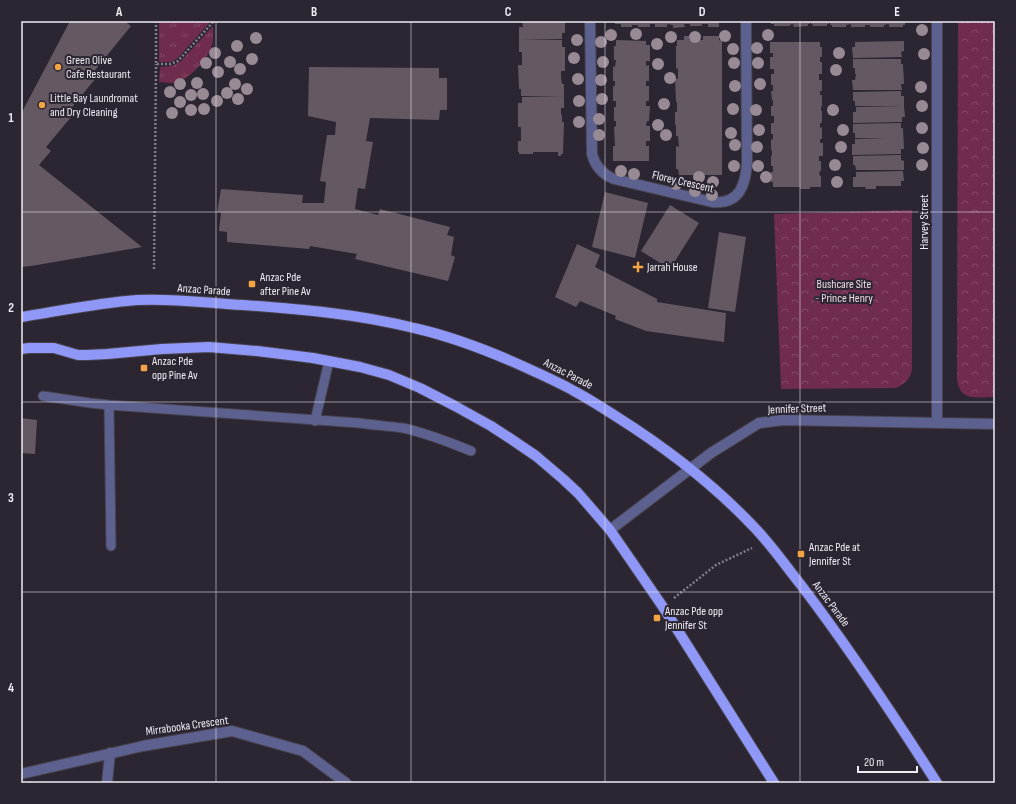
<svg xmlns="http://www.w3.org/2000/svg" width="1016" height="804" font-family="'Sofia Sans Condensed',sans-serif">
	<style>
		.grass { fill: url(#grass-tufts) }
		.park { fill: url(#park-crowns) }
		.building { fill: #645963 }
		.lines { fill: none; stroke-linecap: round; stroke-linejoin: round }
		.service-casing { stroke: #47424d; stroke-width: 11 }
		.minor-casing { stroke: #47424d; stroke-width: 12 }
		.primary-casing { stroke: #47424d; stroke-width: 12 }
		.path { stroke: #837f89; stroke-width: 2.5; stroke-dasharray: 2 2; stroke-linecap: butt }
		.service { stroke: #5c618f; stroke-width: 9 }
		.minor { stroke: #5c618f; stroke-width: 10 }
		.primary { stroke: #9098f7; stroke-width: 10 }
		.tree { fill: #988a94 }
		.grid { fill: none; stroke: #f0ecf4; stroke-width: 1; stroke-opacity: 0.55 }
		.poi-dot { fill: #f3a443; stroke: #2b2632; stroke-width: 1.5 }
		.labels { text-anchor: middle; dominant-baseline: central; stroke-width: 4; stroke-linejoin: round; paint-order: stroke }
		.poi-label { font-size: 12px; fill: #f0ecf4; stroke: #2b2632; text-anchor: start }
		.street-label { font-size: 12px; fill: #f0ecf4; stroke: #2b2632 }
		.park-label { font-size: 12px; fill: #f2dce4; stroke: #2b2632 }
		.neatline { fill: none; stroke: #f0ecf4; stroke-width: 1.5 }
		.grid-label { font-size: 13px; text-anchor: middle; font-weight: bold; fill: #f0ecf4 }
	</style>
	<defs>
		<pattern id="grass-tufts" width="24" height="20" patternUnits="userSpaceOnUse"><rect width="24" height="20" fill="#6f2c4c"/><path d="M3 7l-1-3M5 7V3M7 7l1-3M15 17l-1-3M17 17v-4M19 17l1-3" fill="none" stroke="#844b66"/></pattern>
		<pattern id="park-crowns" width="20" height="18" patternUnits="userSpaceOnUse"><rect width="20" height="18" fill="#6f2c4c"/><path d="M2 6a3 3 0 1 1 6 0M12 15a3 3 0 1 1 6 0" fill="none" stroke="#844b66"/></pattern>
	</defs>
	<rect width="100%" height="100%" fill="#2b2632"/>
	<path class="grass" d="M159,21H211L177,59L170,62H159Z
		M213,26C213,32 214,39 212,45C208,58 191,78 178,82C172,84 165,82 159,82L160,67L172,66L181,61Z"/>
	<path class="park" d="M958,21H995V397C978,397 960,402 957,380Z
		M912,210V369C911,378 905,384 896,388L781,389L774,214Z"/>
	<path class="building" d="M70,21H128L127,23L131,26L92,74L96,78L68,112L72,116L46,147L51,151L39,165L142,247L31,266L21,267V114Z
		M522,21H565V33H562V39L519,40V27H523Z
		M615,21H719V27H708V24H702V26H690V24H684L685,27L673,28V25L667,24V27H655V24H650V27H638V25H632V27H621V24H615Z
		M770,21H791V25L789,26H774V24H771Z
		M791,21H810V24H808V26L794,27L793,24H791Z
		M811,21H829V24H827V26H812L813,24H811Z
		M830,21H905V25H903V27H889V24L884,25V27H870V25H865V27H851V24L846,25V27H832V25H830Z
		M684,36H689V40H703V36H719V40L722,41V175H679L678,169H676V146L679,147L678,136H676V125H675V112H677V102H676L675,79H678V68L676,69V46H677V40H684Z
		M519,40H562V47H565V71H561V77L562,84H564V96H521V89H519L518,65H522V52H519Z
		M616,40L646,41V45H650V61H617H646V66L649,65V81H646V86H649V101H646V106H650L649,121H647L646,126H650V141H646V146H649V161H613V146H615L614,127L616,126V121H614V107H616V101H613V86H615V81H613V66L615,67L616,60H614V46H616Z
		M904,41V51L901,52L902,57L853,58L852,47H855V42Z
		M770,42H820V47H822V57H820V62H822V74H819V80H822V91H820V95H822V107L821,106V111H822V123H820V128L822,127V139H820V143H823V156H819V161H821V171L819,172L820,176H821V187H810V189H800V187H773V182H771V172H773V166H771V155L772,156V150H771V139L773,140V134H771V123H774V116H771V106H773V100H772L771,91H773V85H771V74H774V69H770V57H773V53H770Z
		M853,59H901V64H903L904,84H901L902,90H853L852,80H855L856,74H872H855V68H853Z
		M309,67L439,68V78H447V110H440L439,120L370,118L366,141L373,142L365,189L358,188L355,209L378,215L380,209L450,227L447,235L454,237L451,255L455,257L448,281L355,259L357,254L310,246L309,249L227,242V232L219,231L221,212L217,213L221,189L303,195L302,203H324L326,182L320,181L327,135H335L336,122L308,116Z
		M901,91V96H904V106H855V101H853V92Z
		M564,96V108H561V115H538H562V122H564L563,154H561V156H558V152H533V154H519V152H518V141H521V127H518V103H522V97Z
		M904,106L905,117H902V122L853,123V112H856V107Z
		M901,123V128H903L904,149H901V154L852,155V144H855V139H887L855,138V133H853V124Z
		M901,155V160L904,161V170H856L855,165H853V156Z
		M903,171L904,181H901V186H876V189H865L866,187H853V177H856V172Z
		M605,192L648,203L635,258L592,247Z
		M670,205L699,223L670,269L641,251Z
		M719,232L746,237L735,312L708,308Z
		M577,244L600,255L595,267L657,299V302L726,313L724,342L646,331L615,319L616,316L580,301L576,307L555,297Z
		M21,418L37,420L35,454L21,453Z"/>
	<g class="lines">
		<defs>
			<path id="service" d="M43,396L90,403L109,405L359,423C373,425 388,426 403,428C426,433 449,442 471,451
				M109,405L111,546
				M315,421L329,361"/>
			<path id="minor" d="M590,21L592,154C595,166 602,174 614,179L712,202C740,205 746,184 747,161L746,21
				M937,21V422
				M610,530L711,453L759,423L783,420L995,424
				M21,774L143,746L232,731L303,751L346,783
				M107,783L110,753"/>
			<path id="primary" d="M21,317C59,311 98,303 137,300C172,298 208,303 243,305C300,309 358,314 414,328C454,337 492,352 529,369C544,376 560,383 574,391C589,399 603,408 617,417C666,448 712,483 752,525C770,543 785,565 801,585C850,649 894,716 937,783
				M21,349L29,348H54L78,355H87L107,354L162,349L209,347L257,351L313,358L360,367L389,375L420,388L455,406L491,426L511,439L536,456L563,479L578,493L610,530L663,607L774,783"/>
		</defs>
		<use href="#service" class="service-casing"/>
		<use href="#minor" class="minor-casing"/>
		<use href="#primary" class="primary-casing"/>
		<path class="path" d="M156,21V64H170L178,61L214,21
			M154,269L156,64
			M674,598L716,565L752,548"/>
		<use href="#service" class="service"/>
		<use href="#minor" class="minor"/>
		<use href="#primary" class="primary"/>
	</g>
	<g class="tree">
		<circle cx="922" cy="30" r="6"/>
		<circle cx="636" cy="34" r="6"/>
		<circle cx="611" cy="35" r="6"/>
		<circle cx="768" cy="35" r="6"/>
		<circle cx="725" cy="36" r="6"/>
		<circle cx="671" cy="37" r="6"/>
		<circle cx="695" cy="37" r="6"/>
		<circle cx="256" cy="38" r="6"/>
		<circle cx="577" cy="40" r="6"/>
		<circle cx="601" cy="42" r="6"/>
		<circle cx="657" cy="44" r="6"/>
		<circle cx="237" cy="46" r="6"/>
		<circle cx="757" cy="48" r="6"/>
		<circle cx="733" cy="49" r="6"/>
		<circle cx="215" cy="53" r="6"/>
		<circle cx="839" cy="53" r="6"/>
		<circle cx="924" cy="54" r="6"/>
		<circle cx="574" cy="58" r="6"/>
		<circle cx="252" cy="59" r="6"/>
		<circle cx="230" cy="62" r="6"/>
		<circle cx="603" cy="62" r="6"/>
		<circle cx="206" cy="63" r="6"/>
		<circle cx="734" cy="63" r="6"/>
		<circle cx="758" cy="63" r="6"/>
		<circle cx="658" cy="64" r="6"/>
		<circle cx="240" cy="69" r="6"/>
		<circle cx="836" cy="70" r="6"/>
		<circle cx="218" cy="72" r="6"/>
		<circle cx="670" cy="78" r="6"/>
		<circle cx="578" cy="79" r="6"/>
		<circle cx="601" cy="80" r="6"/>
		<circle cx="197" cy="83" r="6"/>
		<circle cx="180" cy="84" r="6"/>
		<circle cx="235" cy="84" r="6"/>
		<circle cx="760" cy="84" r="6"/>
		<circle cx="735" cy="86" r="6"/>
		<circle cx="921" cy="87" r="6"/>
		<circle cx="247" cy="89" r="6"/>
		<circle cx="170" cy="92" r="6"/>
		<circle cx="227" cy="93" r="6"/>
		<circle cx="203" cy="94" r="6"/>
		<circle cx="191" cy="95" r="6"/>
		<circle cx="238" cy="99" r="6"/>
		<circle cx="602" cy="99" r="6"/>
		<circle cx="217" cy="101" r="6"/>
		<circle cx="579" cy="101" r="6"/>
		<circle cx="180" cy="102" r="6"/>
		<circle cx="664" cy="104" r="6"/>
		<circle cx="922" cy="106" r="6"/>
		<circle cx="204" cy="109" r="6"/>
		<circle cx="733" cy="109" r="6"/>
		<circle cx="191" cy="110" r="6"/>
		<circle cx="756" cy="110" r="6"/>
		<circle cx="833" cy="110" r="6"/>
		<circle cx="172" cy="113" r="6"/>
		<circle cx="599" cy="119" r="6"/>
		<circle cx="579" cy="122" r="6"/>
		<circle cx="658" cy="125" r="6"/>
		<circle cx="922" cy="128" r="6"/>
		<circle cx="759" cy="130" r="6"/>
		<circle cx="843" cy="130" r="6"/>
		<circle cx="731" cy="133" r="6"/>
		<circle cx="599" cy="135" r="6"/>
		<circle cx="666" cy="135" r="6"/>
		<circle cx="735" cy="145" r="6"/>
		<circle cx="757" cy="147" r="6"/>
		<circle cx="841" cy="147" r="6"/>
		<circle cx="923" cy="148" r="6"/>
		<circle cx="835" cy="165" r="6"/>
		<circle cx="922" cy="165" r="6"/>
		<circle cx="734" cy="166" r="6"/>
		<circle cx="758" cy="166" r="6"/>
		<circle cx="621" cy="171" r="6"/>
		<circle cx="634" cy="174" r="6"/>
		<circle cx="699" cy="177" r="6"/>
		<circle cx="766" cy="177" r="6"/>
		<circle cx="713" cy="182" r="6"/>
		<circle cx="837" cy="182" r="6"/>
		<circle cx="676" cy="184" r="6"/>
		<circle cx="695" cy="191" r="6"/>
		<circle cx="712" cy="195" r="6"/>
	</g>
	<path class="grid" d="M216,21V783M411,21V783M605,21V783M800,21V783M21,212H995M21,402H995M21,592H995"/>
	<g class="poi-dot">
		<circle cx="58" cy="67" r="4"/>
		<circle cx="42" cy="105" r="4"/>
		<path d="M636 261h4v4h4v4h-4v4h-4v-4h-4v-4h4z"/>
		<rect x="248" y="280" width="8" height="8" rx="2"/>
		<rect x="140" y="364" width="8" height="8" rx="2"/>
		<rect x="797" y="550" width="8" height="8" rx="2"/>
		<rect x="653" y="614" width="8" height="8" rx="2"/>
	</g>
	<g class="labels">
		<g class="poi-label">
			<text x="66" y="60">Green Olive<tspan x="66" dy="14">Cafe Restaurant</tspan></text>
			<text x="50" y="98">Little Bay Laundromat<tspan x="50" dy="14">and Dry Cleaning</tspan></text>
			<text x="647" y="267">Jarrah House</text>
			<text x="260" y="277">Anzac Pde<tspan x="260" dy="14">after Pine Av</tspan></text>
			<text x="152" y="361">Anzac Pde<tspan x="152" dy="14">opp Pine Av</tspan></text>
			<text x="809" y="547">Anzac Pde at<tspan x="809" dy="14">Jennifer St</tspan></text>
			<text x="665" y="611">Anzac Pde opp<tspan x="665" dy="14">Jennifer St</tspan></text>
		</g>
		<g class="street-label">
			<text transform="translate(683 182) rotate(13)">Florey Crescent</text>
			<text transform="translate(924 222) rotate(-90)">Harvey Street</text>
			<text transform="translate(204 290) rotate(4)">Anzac Parade</text>
			<text transform="translate(568 374) rotate(27)">Anzac Parade</text>
			<text transform="translate(797 409) rotate(-2)">Jennifer Street</text>
			<text transform="translate(831 604) rotate(53)">Anzac Parade</text>
			<text transform="translate(187 726) rotate(-8)">Mirrabooka Crescent</text>
		</g>
		<g class="park-label">
			<text x="844" y="284">Bushcare Site<tspan x="844" dy="14">- Prince Henry</tspan></text>
		</g>
	</g>
	<rect width="1016" height="804" fill="none" stroke="#2b2632" stroke-width="44"/>
	<path d="M858 766v6h59v-6" fill="none" stroke="#f0ecf4" stroke-width="2"/>
	<text x="864" y="766" font-size="12" fill="#f0ecf4" stroke="#2b2632" stroke-width="3" paint-order="stroke">20 m</text>
	<rect x="22" y="22" width="972" height="760" class="neatline"/>
	<g class="grid-label">
		<text x="119" y="16">A</text>
		<text x="314" y="16">B</text>
		<text x="508" y="16">C</text>
		<text x="702" y="16">D</text>
		<text x="897" y="16">E</text>
		<text x="11" y="122">1</text>
		<text x="11" y="312">2</text>
		<text x="11" y="502">3</text>
		<text x="11" y="692">4</text>
	</g>
</svg>
